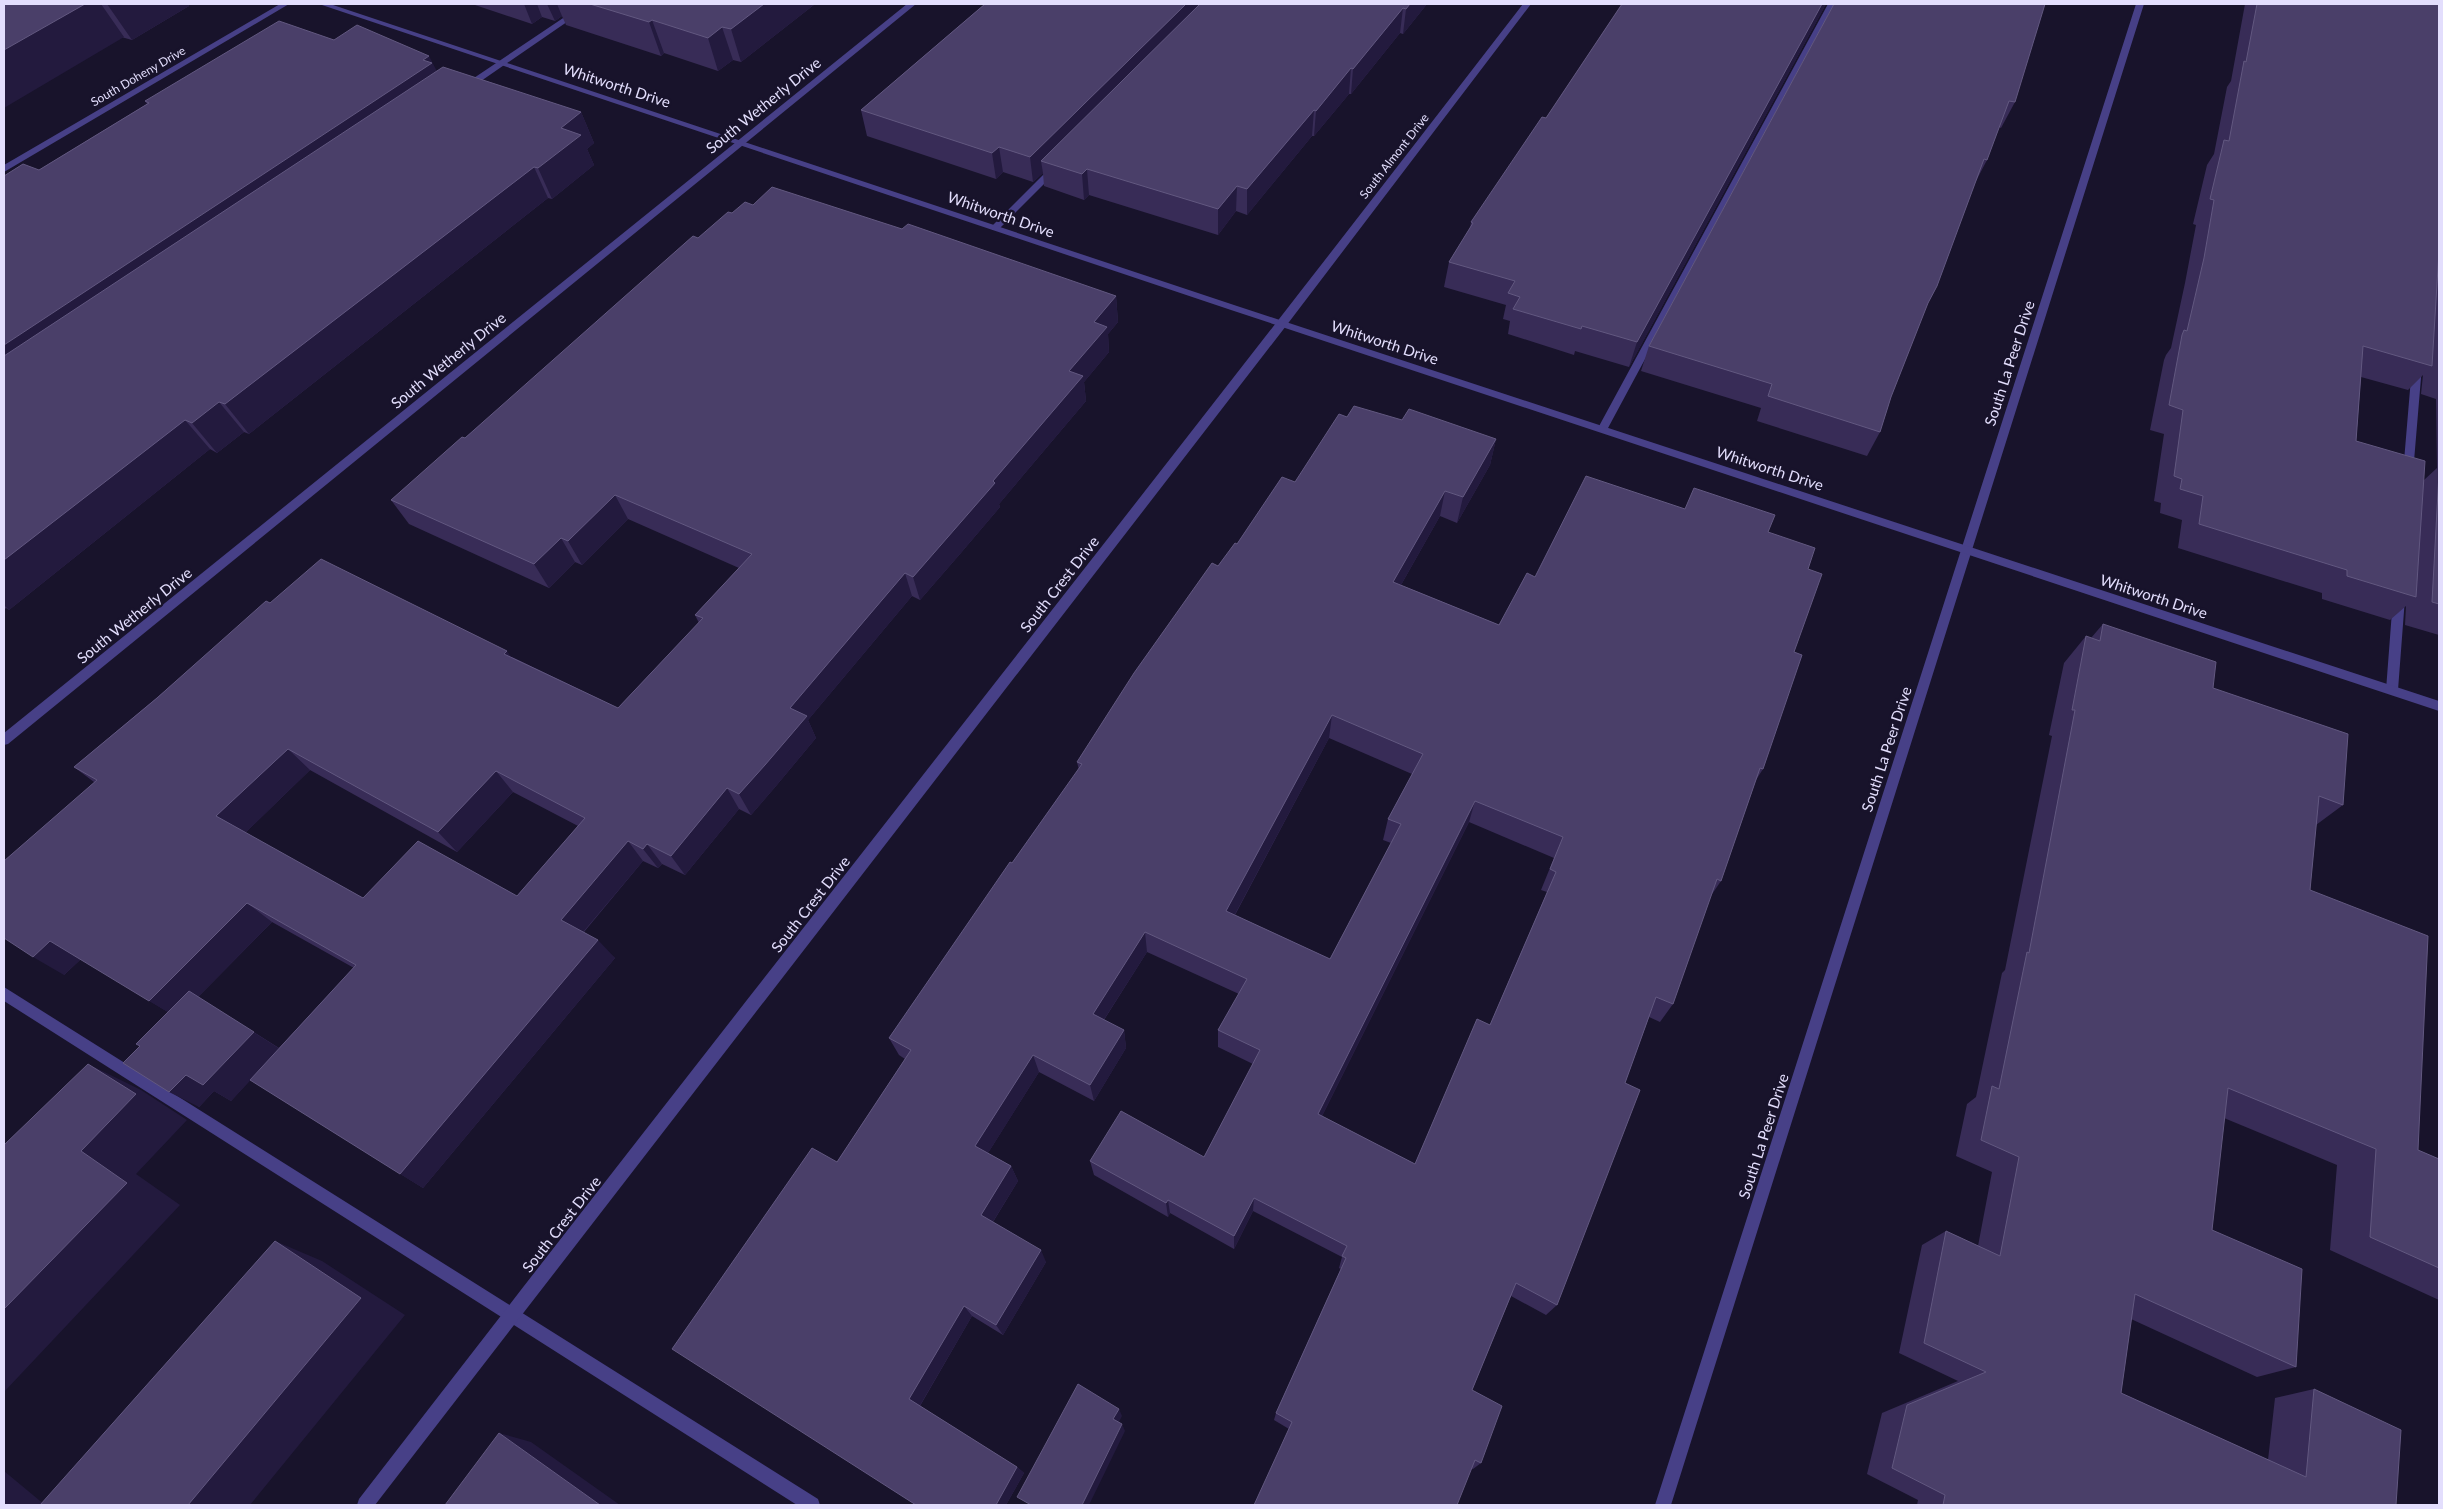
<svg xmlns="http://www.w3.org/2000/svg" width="2443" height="1509" font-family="Lato,sans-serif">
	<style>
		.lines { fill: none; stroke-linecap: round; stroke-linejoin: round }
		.service { fill: #474087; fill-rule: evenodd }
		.minor { fill: #474087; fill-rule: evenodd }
		.tertiary { fill: #474087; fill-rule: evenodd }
		.wall { fill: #382c57; fill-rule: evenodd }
		.shaded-wall { fill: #231a3e }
		.building { fill: #4a3f69; stroke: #625880; fill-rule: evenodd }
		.labels { text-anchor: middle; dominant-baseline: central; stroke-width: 5; stroke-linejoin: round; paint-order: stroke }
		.far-street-label { font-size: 12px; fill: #e3defd; stroke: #18132b }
		.street-label { font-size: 15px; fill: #e3defd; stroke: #18132b }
	</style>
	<rect width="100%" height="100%" fill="#18132b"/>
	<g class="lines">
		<path class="service" d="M584,4H593L468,90H462V86Z
			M1828,4H1836L1608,428L1607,431H1599L1598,428Z
			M1055,165L1059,168L1058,170L998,230H992V226L1052,166Z
			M2417,363L2422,366L2413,473L2408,477L2403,473L2412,366Z
			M2399,594L2405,598L2398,690L2396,693H2388L2386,690L2393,598Z
			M4,987L818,1499L820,1505H797L4,1001Z"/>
		<path class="minor" d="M907,4H916L8,744L4,745V733Z
			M1523,4H1531L1286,326L375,1505H357L359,1499C745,999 1138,504 1523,4Z
			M2136,4H2144L1671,1505H1655Z"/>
		<path class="tertiary" d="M280,4H289L4,172V165Z
			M319,4H330L1237,306L2439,701V711L1231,310Z"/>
	</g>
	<path class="wall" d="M4,4H187L189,6L132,40Z
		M472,4H815L741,62L733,60L718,71L664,53L661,56L566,25L562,16L555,21L542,17L532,24Z
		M985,4H1427L1403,34L1400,33L1351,94H1349L1314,136H1312L1247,215L1236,211L1218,235L1089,195L1084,200L1044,186L1043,173L1033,182L1003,172L996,179L867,136L861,110Z
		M1622,4H1826L1629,367L1575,351L1574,355L1508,334L1510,321L1503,319L1506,305L1444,287L1449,262L1470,228L1471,222L1546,118Z
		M1834,4L2015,102L2001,128L1999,127L1987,160L1975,183L1937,286L1926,307L1891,397L1880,432L1867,456L1757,421L1761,408L1641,371L1649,346Z
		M2245,4H2439V635L2405,625L2406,606L2390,620L2322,599V593L2178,548L2182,520L2160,513L2161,503L2154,501L2164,434L2150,430L2164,360L2166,355L2171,348L2185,283L2196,225L2193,224L2207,165L2214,154L2227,87L2231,81ZM2423,375L2421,394L2436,399L2437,468L2424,480L2356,441L2361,377L2408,390Z
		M334,40L437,71L581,112L594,143L587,149L594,165L552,199L548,198L249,434L244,432L217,453L210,449L9,610L6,608L4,610V176L39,170L147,104L145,101Z
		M753,205L902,229L1116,296L1118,322L1108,334L1109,352L1084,382L1086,401L999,504L1000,507L960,554L920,600L912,596L808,720L816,738L776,786L751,815L739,809L685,875L662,864L658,868L643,861L584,932L615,958L423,1188L250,1080L231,1101L214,1091L199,1107L140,1046L168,1012L81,959L64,975L94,782L74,767L270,603L512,657L618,708L699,623L695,615L739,568L628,519L582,565L575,562L549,588L409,524L391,500L465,438L698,238L732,213ZM310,770L457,852L513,792L578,826L517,896L363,898L245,833ZM272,922L354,968L279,1048L198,997Z
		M1347,417L1402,420L1496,439L1490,465L1457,523L1440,516L1401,585L1499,625L1535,577L1685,509L1768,532L1808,569L1794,652L1763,769L1756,780L1721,881L1710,897L1673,1004L1660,1022L1649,1017L1625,1083L1557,1305L1546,1315L1511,1296L1472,1390L1481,1463L1473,1469L1289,1429L1274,1420L1276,1413L1341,1269L1339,1268L1342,1257L1253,1211L1234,1249L1170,1213L1168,1217L1094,1175L1090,1161L1204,1157L1253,1064L1218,1047V1030L1239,994L1147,952L1104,1020L1124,1030L1126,1048L1094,1101L1039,1072L988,1153L1011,1166L1018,1181L993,1222L1046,1262L1003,1335L972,1316L920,1406L1017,1467L1024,1473L1006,1505H916L837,1162L905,1059L899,1055L889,1038L1079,770L1077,762L1218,566L1237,544L1295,482ZM1329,738L1412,774L1388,819L1383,840L1391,843L1330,959L1235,915ZM1469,822L1554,858L1541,890L1547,892L1490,1025L1415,1164L1322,1116Z
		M2103,624L2213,688L2343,805L2316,825L2310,890L2418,1150L2439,1159V1300L2330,1250L2337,1165L2224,1118L2212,1230L2296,1367L2257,1377L2131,1319L2121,1393L2268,1460L2275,1398L2314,1389L2396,1505H1917L1918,1500L1867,1474L1882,1413L1958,1381L1899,1353L1922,1245L1946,1231L1978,1246L1992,1172L1956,1156L1967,1104L1976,1097L2002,973L2005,970L2052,736L2049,735L2064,663L2086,636L2091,638Z"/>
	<path class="shaded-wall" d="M85,4H101L124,37L4,108V50Z
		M107,4H187L189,6L132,40Z
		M524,4H537L542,17L532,24Z
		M547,4H557L562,16L555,21Z
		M764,4H815L741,62L731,29Z
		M1186,4H1213L1041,161L1043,173L1033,182L1030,157Z
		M1410,4H1427L1403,34L1406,9Z
		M1822,4H1826L1629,367L1637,342Z
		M1403,8L1400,33L1351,94L1353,69Z
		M652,20L664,53L661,56L649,22Z
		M722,27L733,60L718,71L708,38Z
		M429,56L445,87L4,394V345Z
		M1351,68L1349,94L1314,136L1316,111Z
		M1314,110L1312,136L1247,215V189Z
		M581,112L594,143L587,149L594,165L552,199L538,168L561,128Z
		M999,147L1003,172L996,179L992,153Z
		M534,167L548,198L249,434L225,404Z
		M1087,169L1089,195L1084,200L1082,174Z
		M1237,186L1236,211L1218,235V209Z
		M1116,296L1118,322L1108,334L1109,352L1084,382L1086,401L999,504L1000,507L960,554L920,600L913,577L993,481L1069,371L1094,322Z
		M219,402L244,432L217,453L192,423Z
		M185,420L210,449L9,610L4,605V560Z
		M1496,439L1490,465L1457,523L1463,497Z
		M1445,491L1440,516L1389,606L1393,582Z
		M615,495L628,519L582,565L568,541Z
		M561,538L575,562L549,588L534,564Z
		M905,573L912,596L808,720L816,738L776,786L751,815L739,794L790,708Z
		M507,651L523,674L504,654Z
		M1332,715L1329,738L1226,931V911Z
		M288,749L310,770L241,837L216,816Z
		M496,771L513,792L457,852L438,832Z
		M727,788L739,809L685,875L671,856Z
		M1475,801L1469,822L1315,1130L1318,1114Z
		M628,841L643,861L578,938L561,920Z
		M647,844L662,864L658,868L643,849Z
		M247,903L272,922L198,997L280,1049L231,1101L214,1091L199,1107L169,1092L178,1018L149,1001Z
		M1145,932L1147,952L1096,1032L1093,1014Z
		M598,940L615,958L423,1188L400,1174Z
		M50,941L81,959L64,975L33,957Z
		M1124,1030L1126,1048L1094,1101L1090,1085Z
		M1033,1055L1039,1072L983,1161L975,1146Z
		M88,1064L141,1090L187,1120L136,1174L180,1205L4,1392V1309L81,1151Z
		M1011,1166L1018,1181L989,1228L981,1215Z
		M1254,1198L1253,1211L1234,1249V1236Z
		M1168,1200L1170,1213L1168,1217L1166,1203Z
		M275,1241L322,1261L405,1315L250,1505H188Z
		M1041,1250L1046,1262L1003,1335L996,1325Z
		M964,1306L972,1316L919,1407L909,1399Z
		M1119,1409L1122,1416L1117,1426L1113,1419Z
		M1122,1424L1125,1431L1089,1505H1082Z
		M499,1433L531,1442L620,1505H600Z
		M1017,1467L1024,1473L1006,1505H996Z
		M4,1471L45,1505H4Z"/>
	<path class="building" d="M4,4H85L4,50Z
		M590,4H764L731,29L722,27L708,38L652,20L649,22Z
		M985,4H1186L1030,157L999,147L992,153L861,110Z
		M1200,4H1410L1406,9L1403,8L1353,69L1351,68L1316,111L1314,110L1247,189L1237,186L1218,209L1087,169L1082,174L1041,161Z
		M1622,4H1822L1637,342L1582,326L1581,329L1513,309L1520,297L1508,293L1515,281L1449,262L1473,223L1471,222L1542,117L1546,118Z
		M1834,4H2045L2015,102L2009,101L1987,160L1984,159L1937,286L1928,303L1891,397L1880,432L1768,396L1772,384L1649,346Z
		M2257,4H2439V251L2432,366L2363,346L2356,441L2425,461L2416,597L2347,576V570L2199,524L2203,496L2180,489L2182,479L2174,476L2183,410L2169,405L2182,335L2184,330L2187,331L2204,258L2214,200L2210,199L2224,140L2229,141L2244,61L2246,62Z
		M279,21L334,40L357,25L429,56L423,60L432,63L4,345V176L23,164L39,170L149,103L145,101Z
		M443,67L581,112L561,128L581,135L538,168L534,167L225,404L219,402L192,423L185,420L4,560V356Z
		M772,187L902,229L908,224L1116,296L1094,322L1107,327L1069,371L1083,376L993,481L995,483L913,577L905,573L790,708L807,716L765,765L739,794L727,788L671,856L647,844L643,849L628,841L561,920L598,940L400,1174L250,1080L356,965L247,903L149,1001L50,941L33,957L4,938V861L97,780L74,767L157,698L266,601L270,603L321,559L507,651L504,654L618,708L703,618L695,615L752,554L615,495L568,541L561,538L534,564L391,500L462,437L465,438L693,236L698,238L728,212L732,213L745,202L753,205ZM288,749L438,832L496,771L585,818L517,896L418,841L363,898L216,816Z
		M1354,406L1402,420L1409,409L1496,439L1463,497L1445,491L1393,582L1499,625L1527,573L1535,577L1586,476L1685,509L1694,488L1775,515L1768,532L1815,548L1808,569L1822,574L1794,652L1802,655L1763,769L1760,768L1721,881L1717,879L1673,1004L1656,997L1625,1083L1640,1090L1557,1305L1516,1283L1472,1390L1502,1406L1481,1463L1475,1460L1457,1505H1254L1292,1422L1276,1413L1346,1258L1342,1256L1347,1246L1254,1198L1234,1236L1168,1200L1166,1203L1090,1161L1121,1111L1204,1157L1260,1050L1218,1030L1247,979L1145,932L1093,1014L1124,1030L1090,1085L1033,1055L975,1146L1011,1166L981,1215L1041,1250L996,1325L964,1306L909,1399L1017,1467L996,1505H916L672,1349L812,1148L837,1162L911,1050L889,1038L1010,862L1012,863L1082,764L1077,762L1134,673L1212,563L1218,566L1235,543L1237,544L1282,477L1295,482L1339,414L1347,417ZM1332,715L1423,754L1388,819L1401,824L1330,959L1226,911ZM1475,801L1563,837L1550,869L1556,872L1490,1025L1477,1019L1415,1164L1318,1114Z
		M2439,473V604L2432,602Z
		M2103,624L2216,662L2213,688L2348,734L2343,805L2319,796L2310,890L2428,936L2418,1150L2439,1159V1268L2370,1237L2376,1149L2228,1088L2212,1230L2302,1269L2296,1367L2135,1294L2121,1393L2306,1477L2314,1389L2401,1430L2396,1505H1943L1945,1495L1892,1468L1907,1405L1986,1372L1924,1343L1946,1231L2000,1256L2019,1157L1981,1140L1992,1086L1999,1089L2027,952L2029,953L2075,710H2072L2086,636L2100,641Z
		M189,991L254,1032L203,1085L186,1075L169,1092L123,1063L140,1046L136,1044Z
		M88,1064L136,1094L81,1151L127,1183L4,1309V1145Z
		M275,1241L361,1298L188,1505H40Z
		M1078,1384L1119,1409L1113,1419L1122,1424L1082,1505H1031L1017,1497Z
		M499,1433L600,1505H445Z"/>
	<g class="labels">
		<g class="far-street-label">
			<text transform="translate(138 76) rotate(-30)">South Doheny Drive</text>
			<text transform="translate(1394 156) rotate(-52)">South Almont Drive</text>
		</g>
		<g class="street-label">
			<text transform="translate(617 85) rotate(18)">Whitworth Drive</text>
			<text transform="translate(763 105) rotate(-39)">South Wetherly Drive</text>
			<text transform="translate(1001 214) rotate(19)">Whitworth Drive</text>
			<text transform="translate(1385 342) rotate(18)">Whitworth Drive</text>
			<text transform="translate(448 360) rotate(-39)">South Wetherly Drive</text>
			<text transform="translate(2009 363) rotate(-72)">South La Peer Drive</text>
			<text transform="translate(1770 468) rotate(18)">Whitworth Drive</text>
			<text transform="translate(1059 584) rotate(-52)">South Crest Drive</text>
			<text transform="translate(2154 596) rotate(18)">Whitworth Drive</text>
			<text transform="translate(134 615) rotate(-39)">South Wetherly Drive</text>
			<text transform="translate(1886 749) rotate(-72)">South La Peer Drive</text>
			<text transform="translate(810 904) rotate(-52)">South Crest Drive</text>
			<text transform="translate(1763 1136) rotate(-72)">South La Peer Drive</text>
			<text transform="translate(561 1224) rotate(-52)">South Crest Drive</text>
		</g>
	</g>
	<rect width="2443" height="1509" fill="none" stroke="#e3defd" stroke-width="10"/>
</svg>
